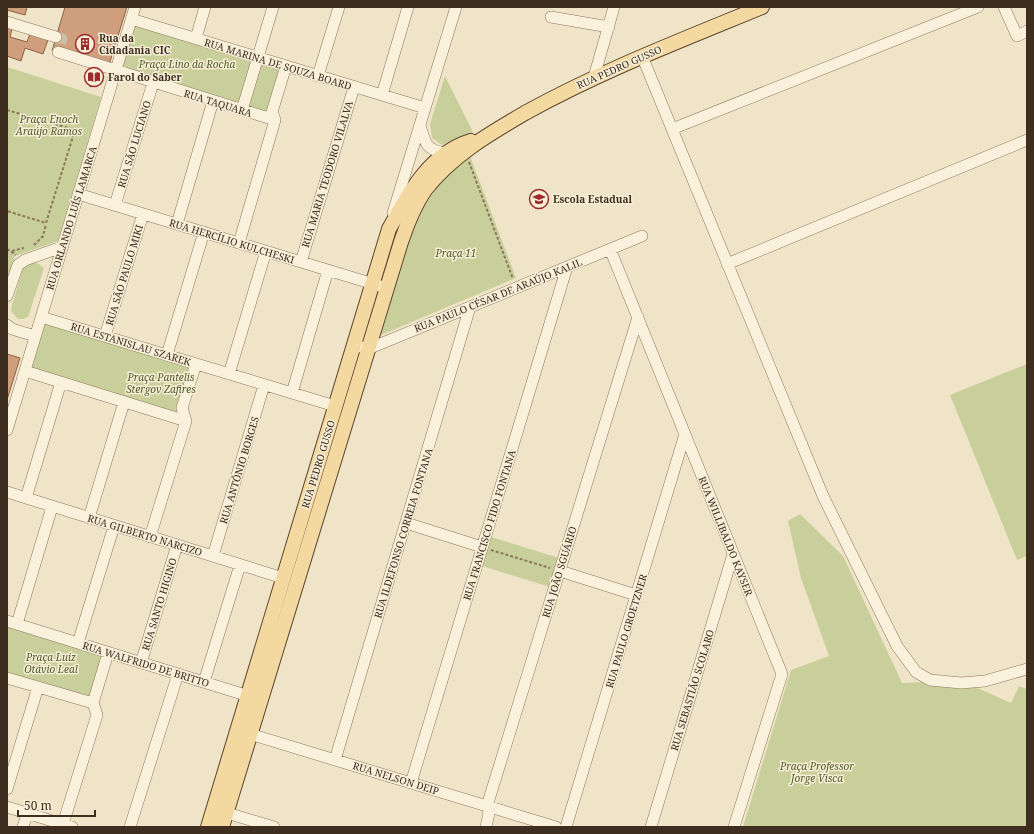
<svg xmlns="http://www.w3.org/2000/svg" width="1034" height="834" font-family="'Noto Serif',serif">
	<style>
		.green { fill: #c9cf9b }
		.building { fill: #cf9f7d; stroke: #8d5f41 }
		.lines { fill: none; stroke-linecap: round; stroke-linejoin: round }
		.minor-tunnel { stroke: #ccc0a6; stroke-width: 11; stroke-dasharray: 11 5.5; stroke-linecap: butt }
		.minor-casing { stroke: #8d765c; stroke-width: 12 }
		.major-casing { stroke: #5b4430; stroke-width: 16 }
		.path { stroke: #8d765c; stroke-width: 2; stroke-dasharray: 3 2; stroke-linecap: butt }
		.minor { stroke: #faf1dc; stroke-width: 11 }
		.major { stroke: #f3d9a0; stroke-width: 14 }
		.labels { text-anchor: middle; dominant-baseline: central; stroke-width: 3; stroke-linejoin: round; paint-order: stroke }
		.poi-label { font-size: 10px; font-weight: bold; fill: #3d2e20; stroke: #f7eed8; text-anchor: start }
		.park-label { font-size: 10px; font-style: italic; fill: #4d5a26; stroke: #f7eed8 }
		.street-label { font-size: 10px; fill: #3d2e20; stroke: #f7eed8 }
	</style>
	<rect width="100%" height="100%" fill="#f0e4c8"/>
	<path class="green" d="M135,24L280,68L267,113L122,69Z
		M7,67L101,97L58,241L15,256L8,277Z
		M445,76L473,132L442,145L432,138L430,124Z
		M470,156L516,278L381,335C395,289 407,229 435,190C445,177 457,167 470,156Z
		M32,262L39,264L44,268L28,317L23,319H18L11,311L12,305L23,268Z
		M44,322L190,368L176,412L30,367Z
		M1027,364V556L1017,560L950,395Z
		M800,514L843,556L902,683L928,682L973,686L1011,703L1019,686L1027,689V827H743L791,670L829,656L801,578L788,521Z
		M491,537L559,558L550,587L482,566Z
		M7,626L103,655L91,697L7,672Z"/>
	<path class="building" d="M7,7H27L25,15L7,10Z
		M65,7H127L108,68L52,51Z
		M7,23L13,25L10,37L27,42L31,31L49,37L43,54L25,48L21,61L7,56Z
		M95,68L102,78L90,87L88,75Z
		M7,354L20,358L7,400Z"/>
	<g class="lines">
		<path class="minor-tunnel" d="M56,37L62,39L58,52"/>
		<defs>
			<path id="minor" d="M1004,7L1017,36L1027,31
				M551,17L609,27
				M131,19L425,108
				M7,22L56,37
				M196,38L205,7
				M58,52L275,120
				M642,56L823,496L897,646L916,672L930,680L961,683L985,681L1027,669
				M318,76L339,7
				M594,77L614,7
				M382,95L408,7
				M242,110L273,7
				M420,125C425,143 426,150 445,153
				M672,129L978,7
				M78,194L380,286
				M115,205L153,83
				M393,213L456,7
				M177,224L213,101
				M239,243L275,120L272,112L286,66
				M610,249L782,674L734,827
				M301,262L354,87
				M727,264L1027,140
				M7,296L18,265L25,260L62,247
				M41,317L335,406
				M7,325L12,329L35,336
				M105,336L143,214
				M354,345L368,349L642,236
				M167,355L204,232
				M25,371L186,421
				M229,374L266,251
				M292,393L328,270
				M7,430L135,7
				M7,492L283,578
				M26,498L61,382
				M89,518L124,402
				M406,523L482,547
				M150,537L186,421L182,408L196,364
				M213,556L264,385
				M560,571L636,595
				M7,621L255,698
				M17,624L52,507
				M78,643L114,526
				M141,663L177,545
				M7,678L93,703
				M204,682L240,565
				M243,732L556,827
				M335,760L470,307
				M411,783L567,267
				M7,789L38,687
				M7,807L72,827
				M227,813L274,827
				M63,824L97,715L93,703L108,653
				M23,827L27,814
				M130,827L178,674
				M486,827L489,813L487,806L638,317
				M566,827L685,434
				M651,827L733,554"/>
			<path id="major" d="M208,827L389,229C409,193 429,154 471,141
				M222,827L401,242C407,224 414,206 425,190C451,156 489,134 525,113C601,71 682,40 762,7"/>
		</defs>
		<use href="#minor" class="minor-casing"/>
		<use href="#major" class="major-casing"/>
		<path class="path" d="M7,110L75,130L46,223L7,211
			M469,162L513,279
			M34,245L43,236L46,224
			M7,249L16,255
			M12,251L24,248
			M491,550L550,568"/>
		<use href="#minor" class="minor"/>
		<use href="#major" class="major"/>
	</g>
	<defs>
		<symbol id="building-ring" viewBox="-11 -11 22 22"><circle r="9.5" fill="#f7eed8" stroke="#9e2a2b" stroke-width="1.5"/><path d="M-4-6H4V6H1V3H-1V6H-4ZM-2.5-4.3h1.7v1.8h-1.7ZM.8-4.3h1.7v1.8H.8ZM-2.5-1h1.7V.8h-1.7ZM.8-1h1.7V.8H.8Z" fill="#9e2a2b"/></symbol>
		<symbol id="library-ring" viewBox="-11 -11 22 22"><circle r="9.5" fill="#f7eed8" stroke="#9e2a2b" stroke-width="1.5"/><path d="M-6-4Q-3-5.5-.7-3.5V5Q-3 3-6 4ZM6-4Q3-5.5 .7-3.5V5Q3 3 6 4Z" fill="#9e2a2b"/></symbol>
		<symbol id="school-ring" viewBox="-11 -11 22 22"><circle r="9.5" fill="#f7eed8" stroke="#9e2a2b" stroke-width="1.5"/><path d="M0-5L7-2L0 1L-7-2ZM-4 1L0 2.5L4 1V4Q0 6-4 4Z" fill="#9e2a2b"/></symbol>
	</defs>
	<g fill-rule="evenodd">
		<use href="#building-ring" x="74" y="33" width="22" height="22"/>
		<use href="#library-ring" x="83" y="66" width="22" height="22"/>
		<use href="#school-ring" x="528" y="188" width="22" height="22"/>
	</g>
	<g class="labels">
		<g class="poi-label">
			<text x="99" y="38">Rua da<tspan x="99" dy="12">Cidadania CIC</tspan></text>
			<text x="108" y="77">Farol do Saber</text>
			<text x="553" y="199">Escola Estadual</text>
		</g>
		<g class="park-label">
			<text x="187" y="64">Praça Lino da Rocha</text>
			<text x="49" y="119">Praça Enoch<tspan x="49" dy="12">Araújo Ramos</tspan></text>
			<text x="456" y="253">Praça 11</text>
			<text x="161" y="377">Praça Pantelis<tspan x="161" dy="12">Stergov Zafires</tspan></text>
			<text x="51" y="657">Praça Luiz<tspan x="51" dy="12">Otávio Leal</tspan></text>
			<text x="817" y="766">Praça Professor<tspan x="817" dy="12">Jorge Visca</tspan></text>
		</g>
		<g class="street-label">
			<text transform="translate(278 64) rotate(17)">RUA MARINA DE SOUZA BOARD</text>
			<text transform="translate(619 67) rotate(-24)">RUA PEDRO GUSSO</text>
			<text transform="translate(218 103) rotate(17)">RUA TAQUARA</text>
			<text transform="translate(134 144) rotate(-73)">RUA SÃO LUCIANO</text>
			<text transform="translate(327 174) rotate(-73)">RUA MARIA TEODORO VILALVA</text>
			<text transform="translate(71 218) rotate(-73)">RUA ORLANDO LUÍS LAMARCA</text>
			<text transform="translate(232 241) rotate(17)">RUA HERCÍLIO KULCHESKI</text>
			<text transform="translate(124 275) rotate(-73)">RUA SÃO PAULO MIKI</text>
			<text transform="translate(498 295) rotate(-22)">RUA PAULO CÉSAR DE ARAÚJO KALIL</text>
			<text transform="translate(131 344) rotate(17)">RUA ESTANISLAU SZAREK</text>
			<text transform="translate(318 464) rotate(-73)">RUA PEDRO GUSSO</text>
			<text transform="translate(239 470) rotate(-73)">RUA ANTÔNIO BORGES</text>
			<text transform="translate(489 525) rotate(-73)">RUA FRANCISCO FIDO FONTANA</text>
			<text transform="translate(403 533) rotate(-73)">RUA ILDEFONSO CORREIA FONTANA</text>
			<text transform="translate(145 535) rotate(17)">RUA GILBERTO NARCIZO</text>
			<text transform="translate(726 536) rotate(68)">RUA WILLIBALDO KAYSER</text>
			<text transform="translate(559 572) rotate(-73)">RUA JOÃO SGUÁRIO</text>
			<text transform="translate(159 604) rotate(-73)">RUA SANTO HIGINO</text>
			<text transform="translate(626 631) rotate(-73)">RUA PAULO GROETZNER</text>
			<text transform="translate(146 664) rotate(17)">RUA WALFRIDO DE BRITTO</text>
			<text transform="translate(692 690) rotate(-73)">RUA SEBASTIÃO SCOLARO</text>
			<text transform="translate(396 778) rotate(17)">RUA NELSON DEIP</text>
		</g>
	</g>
	<rect width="1034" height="834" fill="none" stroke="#3d2e20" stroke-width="16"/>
	<path d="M18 810v6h77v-6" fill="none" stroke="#3d2e20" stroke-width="2"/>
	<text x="24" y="810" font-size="12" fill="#3d2e20" stroke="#f7eed8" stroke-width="3" paint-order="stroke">50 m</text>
</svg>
